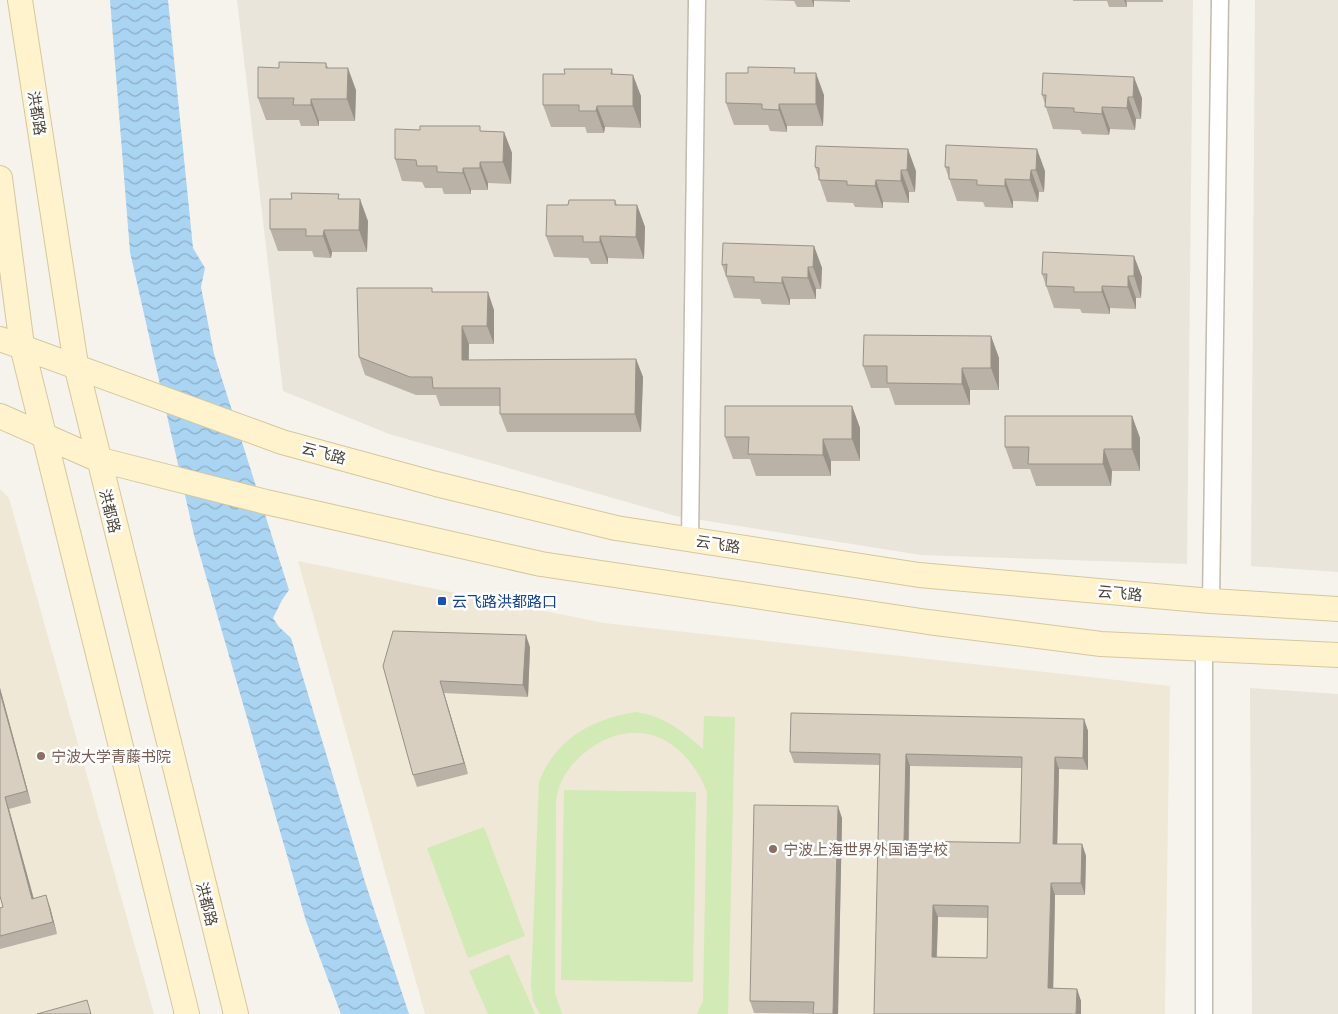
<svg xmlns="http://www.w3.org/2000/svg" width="1338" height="1014" font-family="'Archivo Narrow','Noto Sans SC',sans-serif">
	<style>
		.residential { fill: #eae5da }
		.education { fill: #efe8d6 }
		.pitch { fill: #d2eab5 }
		.water { fill: url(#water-waves) }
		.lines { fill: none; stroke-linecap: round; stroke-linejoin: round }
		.street-casing { stroke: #c2bbae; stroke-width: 19 }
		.secondary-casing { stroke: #d6c79b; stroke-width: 26 }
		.street { stroke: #fff; stroke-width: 16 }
		.secondary { stroke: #fff3cd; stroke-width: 24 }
		.wall { fill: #bab2a6; fill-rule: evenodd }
		.shaded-wall { fill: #979187 }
		.building { fill: #d8cfc1; stroke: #979187; fill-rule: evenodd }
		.transit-dot { fill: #1a4fb4; stroke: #fff; stroke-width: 2 }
		.education-dot { fill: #8d6e63; stroke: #fff; stroke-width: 2 }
		.labels { text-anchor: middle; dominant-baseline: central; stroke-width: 5; stroke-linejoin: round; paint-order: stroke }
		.street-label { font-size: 15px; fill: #4b4439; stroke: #fff }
		.transit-label { font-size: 15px; fill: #164399; stroke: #fff; text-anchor: start }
		.education-label { font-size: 15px; fill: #785e54; stroke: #fff; text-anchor: start }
	</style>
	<defs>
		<pattern id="water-waves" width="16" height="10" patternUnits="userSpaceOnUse" patternTransform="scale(1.25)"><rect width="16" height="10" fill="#a9d4f2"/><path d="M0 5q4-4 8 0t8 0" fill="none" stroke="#8caec5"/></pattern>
	</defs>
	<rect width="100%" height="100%" fill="#f6f3ec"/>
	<path class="residential" d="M237,0H1193L1187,564L921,555L676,516L389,434L283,391Z
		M1255,0H1338V572L1251,566Z
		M1250,688L1338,694V1014H1252Z"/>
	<path class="education" d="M0,489L9,498L154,1014H0Z
		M298,561L604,623L1170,686L1165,1014H425Z"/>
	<path class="pitch" d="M636,712C664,716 683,731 703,749L704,716L735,717L728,1014H697L703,1001L707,792C685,736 633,712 583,754C568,767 558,782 556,802L555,993L562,1014H540L533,1001L531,986L539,782C555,739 592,719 636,712Z
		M564,790L696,792L693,982L561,980Z
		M484,827L525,936L468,958L427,848Z
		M509,954L535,1014H488L469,971Z"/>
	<path class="water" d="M110,0H168L193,248L205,268L201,287L214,354L289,590L282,600L273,618L279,627L291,638L365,882L409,1014H341L306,921L194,535L130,252Z"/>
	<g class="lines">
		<defs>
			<path id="street" d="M690,540L697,0
				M1211,601L1220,0
				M1204,649V1014"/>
			<path id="secondary" d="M20,0L76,365L236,1014
				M0,178L22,346L187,1014
				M0,339L282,442L436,484L616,528L919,575L1211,601L1338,609
				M0,416L97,459L266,502L541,564L928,622L1101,644L1338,655"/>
		</defs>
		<use href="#street" class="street-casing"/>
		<use href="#secondary" class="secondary-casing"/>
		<use href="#street" class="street"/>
		<use href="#secondary" class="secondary"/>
	</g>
	<path class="wall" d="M761,0H850V2L814,1V7H797L794,1Z
		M1073,0H1163V2H1127V7H1109L1107,1H1073Z
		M326,63L328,68L356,90L355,121H319V126H301L299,120H266L258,98L279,68Z
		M612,69L613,74L641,96V128L605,127L604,133H587L585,127H551L543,105L565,74Z
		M796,73L824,95L823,126H787V132L770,131L768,125H734L726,103Z
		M1043,73L1142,98L1141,119H1136L1135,130L1110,129L1109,135L1082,134L1080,130L1053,129L1042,95Z
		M482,131L504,132L512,153L511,184L488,183V190H471V194H444L442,188H425L422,182L402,181L395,159Z
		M946,145L1045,171L1044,192H1039L1038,202L1013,201V208L985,207L983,202L957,201L945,167Z
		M816,146L916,171L915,192H909V203L883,202V208L855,207L853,203L827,202L815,167Z
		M341,199L368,221L367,252H332L331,258L314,257L312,251H278L270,229Z
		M615,200L617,205H637L645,227L644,259L608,258V264H591L588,258L554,257L546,236L568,205Z
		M814,246L822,268L821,289H816V299H790V305L762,304L760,299L734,298L722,265Z
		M1043,252L1142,277L1141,298H1136V309L1110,308V314L1082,313L1080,309L1054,308L1042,274Z
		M433,292L494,310V344H469V360L636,359L643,377L641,432H507L500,414V406H440L436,395H416L365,375L359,357Z
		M991,336L999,358V390H970V405H895L889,388H871L863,366Z
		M852,406L860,428V461H831V476H756L750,459H733L725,437Z
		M1132,416L1140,438V471H1112L1111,486H1036L1030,469H1013L1005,447Z
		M530,647L528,697L444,693L468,774L417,787L413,775L383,666Z
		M0,688L31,803L9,809L34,899L50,907L57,934L0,949V908L3,907L0,896Z
		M1084,719L1088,731V770L1059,769L1057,844H1082L1086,856L1085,895H1055L1053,988L1077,989L1081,1001L874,1014L880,765L794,763L790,752ZM910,766L1022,768L1020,843L909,841ZM938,917L988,918L987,958L937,957Z
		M842,818L838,1014L754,1013L750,1001Z"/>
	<path class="shaded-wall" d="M812,0H814V7Z
		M1124,0H1126L1127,7Z
		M348,68L356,90L355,121L347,99Z
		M816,73L824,95L823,126L816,104Z
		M633,75L641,96V128L633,106Z
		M1134,77L1142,98L1141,119L1133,97Z
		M1128,97L1136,119L1135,130L1127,108Z
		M311,99L319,121V126L311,105Z
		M779,104L787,126V132L779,110Z
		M597,106L605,127L604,133L596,111Z
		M1102,107L1110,129L1109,135L1102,114Z
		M504,132L512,153L511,184L503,162Z
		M908,149L916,171L915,192L907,170Z
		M1037,149L1045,171L1044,192L1036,170Z
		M480,162L488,183V190L480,168Z
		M463,168L471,190V194L463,173Z
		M901,170L909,192V203L901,181Z
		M1031,170L1039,192L1038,202L1030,180Z
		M1005,179L1013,201V208L1005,186Z
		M876,180L883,202V208L875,186Z
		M360,199L368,221L367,252L359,230Z
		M637,205L645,227L644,259L636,237Z
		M324,230L332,252L331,258L323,236Z
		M600,236L608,258V264L600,242Z
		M814,246L822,268L821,289L813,267Z
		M1134,256L1142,277L1141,298L1134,276Z
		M808,267L816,289V299L808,278Z
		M1128,276L1136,298V309L1128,287Z
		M782,277L790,299V305L782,283Z
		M1102,286L1110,308V314L1102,292Z
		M488,292L494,310V344L487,326Z
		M462,326L469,344L468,378L462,360Z
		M991,336L999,358V390L991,368Z
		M636,359L643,377L641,432L635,414Z
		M962,368L970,390V405L962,384Z
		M852,406L860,428V461L852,439Z
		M1132,416L1140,438V471L1132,449Z
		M823,439L831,461V476L823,455Z
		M1104,449L1112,471L1111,486L1103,464Z
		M526,635L530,647L528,697L523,685Z
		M440,681L444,693L468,774L464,763Z
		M0,688L31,803L27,791L0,692Z
		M1084,719L1088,731V770L1083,758Z
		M906,754L910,766L908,852L904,841Z
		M1055,757L1059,769L1057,855L1053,844Z
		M5,797L9,809L37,911L32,899Z
		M838,806L842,818L838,1014H833Z
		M1082,844L1086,856L1085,895L1081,883Z
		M1051,883L1055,895L1053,1000L1048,988Z
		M46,895L50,907L57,934L53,922Z
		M933,905L938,917L936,969L932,957Z
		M1077,989L1081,1001V1014H1076Z"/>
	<path class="building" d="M279,62L326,63V68H348L347,99H311V105H293L294,98H258V67L279,68Z
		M748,67L795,68L794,73H816V104H779V110L762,109V104L726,103V73H748Z
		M564,69H612L611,74L633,75V106H597L596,111H579V105H543V74H565Z
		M1043,73L1134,77L1133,97H1128L1127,108L1102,107V114L1074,112V108L1045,107L1046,95H1042Z
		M420,126H480V131L504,132L503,162H480V168H463V173L437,172V166H417L416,160L395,159V129L420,130Z
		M946,145L1037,149L1036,170H1031L1030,180L1005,179V186L977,185V180L949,179V167H945Z
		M816,146L908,149L907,170H901V181L876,180L875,186L847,185V181L819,180V168L815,167Z
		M291,193L339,194L338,199H360L359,230H324L323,236H306V229H270V199H292Z
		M569,200H615V205H637L636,237L600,236V242H583V236H546L547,205H568Z
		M723,243L814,246L813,267H808V278L782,277V283L754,282V277L726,276L727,264L722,265Z
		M1043,252L1134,256V276H1128V287L1102,286V292H1074V287L1046,286L1047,274H1042Z
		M357,288H432V292H488L487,326H462V360L636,359L635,414H500V388H433L432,377H410L359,357Z
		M864,335L991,336V368H962V384L887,383V366H863Z
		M725,406H852V439H823V455L748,454L749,437H725Z
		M1005,416H1132V449H1104L1103,464H1028L1029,447H1005Z
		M393,631L526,635L523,685L440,681L464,763L413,775L383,666Z
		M0,692L27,791L5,797L32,899L46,895L53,922L0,936V908L3,907L0,896Z
		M791,713L1084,719L1083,758L1055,757L1053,844H1082L1081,883H1051L1048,988L1077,989L1076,1014H874L880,754L790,752ZM906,754L1022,757L1020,843L904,841ZM933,905L988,906L987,958L932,957Z
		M754,805L838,806L833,1014H813L814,1002L750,1001Z
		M87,1000L91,1014H37Z"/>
	<rect class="transit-dot" x="437" y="596" width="10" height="10" rx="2.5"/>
	<g class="education-dot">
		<circle cx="41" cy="756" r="5"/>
		<circle cx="773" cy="849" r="5"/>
	</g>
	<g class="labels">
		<g class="street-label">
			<text transform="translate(37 113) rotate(81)">洪都路</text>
			<text transform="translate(324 453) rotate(15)">云飞路</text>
			<text transform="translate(110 511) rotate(76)">洪都路</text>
			<text transform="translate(718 544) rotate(9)">云飞路</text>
			<text transform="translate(1120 593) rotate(5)">云飞路</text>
			<text transform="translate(207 904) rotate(76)">洪都路</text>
		</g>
		<g class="transit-label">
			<text x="452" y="601">云飞路洪都路口</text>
		</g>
		<g class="education-label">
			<text x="51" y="756">宁波大学青藤书院</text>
			<text x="783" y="849">宁波上海世界外国语学校</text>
		</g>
	</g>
</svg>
